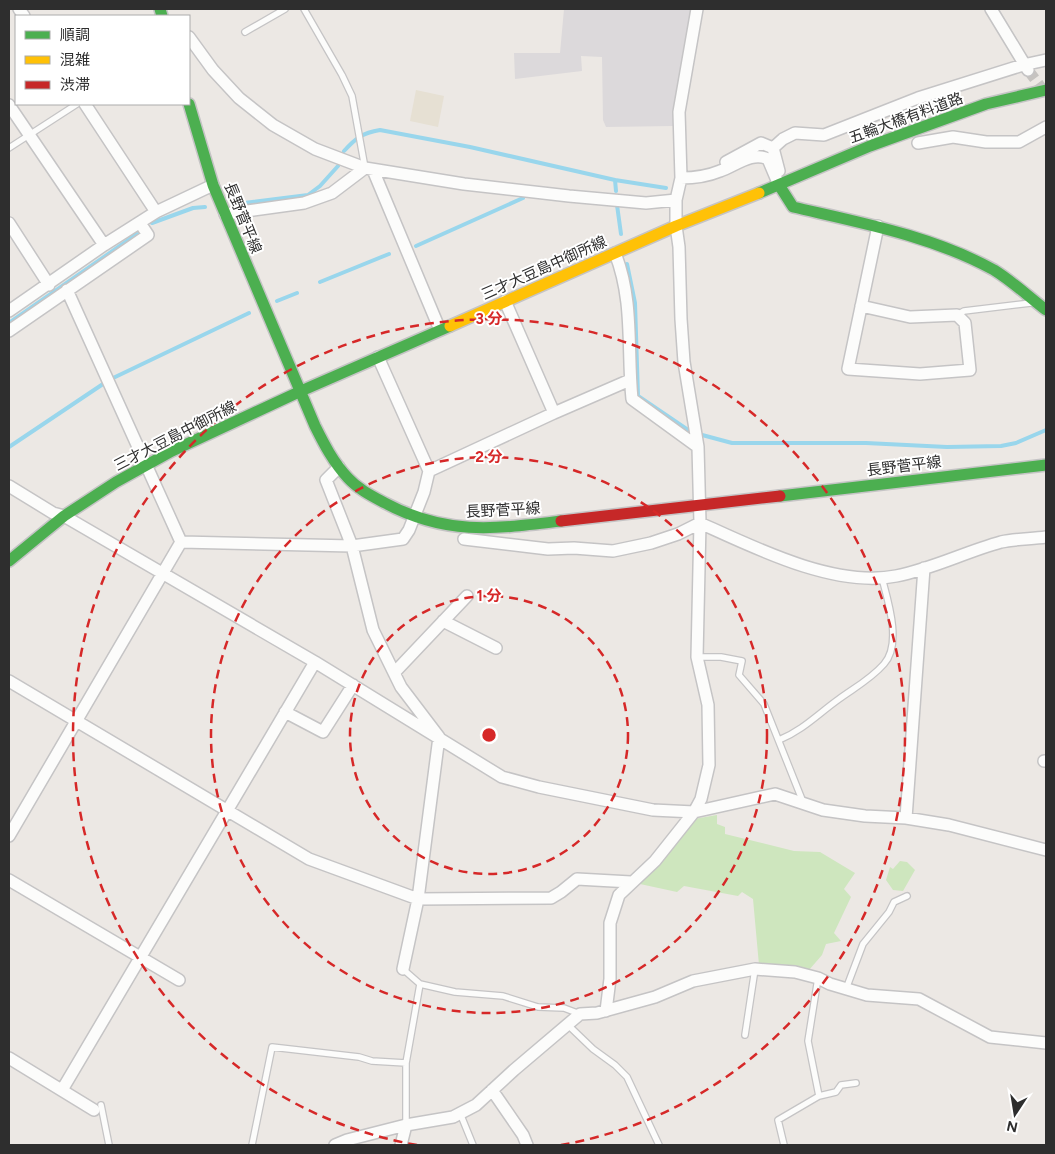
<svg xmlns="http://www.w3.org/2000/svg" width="1055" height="1154" font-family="Figtree,'Noto Sans JP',sans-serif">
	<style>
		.industrial { fill: #dcd9db }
		.education { fill: #e6e0d3 }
		.green { fill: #cee6be }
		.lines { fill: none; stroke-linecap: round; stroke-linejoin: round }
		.stream { stroke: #99d6ec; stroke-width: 4 }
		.street-tunnel { stroke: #c6c3c0; stroke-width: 11; stroke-dasharray: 11 5.5; stroke-linecap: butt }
		.lane-casing { stroke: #c5c4c5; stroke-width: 8 }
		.street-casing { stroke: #c5c4c5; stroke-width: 14 }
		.fast-casing { stroke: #c5c4c5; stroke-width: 14 }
		.slow-casing { stroke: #c5c4c5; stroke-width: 14 }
		.jam-casing { stroke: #c5c4c5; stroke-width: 14 }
		.lane { stroke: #fcfcfb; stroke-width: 5.5 }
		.street { stroke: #fcfcfb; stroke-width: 11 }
		.fast { stroke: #4caf50; stroke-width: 11 }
		.slow { stroke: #ffc107; stroke-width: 11 }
		.jam { stroke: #c62828; stroke-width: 11 }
		.ring { fill: none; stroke: #d62828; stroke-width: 2.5; stroke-dasharray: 9 6 }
		.labels { text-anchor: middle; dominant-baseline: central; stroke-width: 4; stroke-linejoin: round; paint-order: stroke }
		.street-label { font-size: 15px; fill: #2e2e2e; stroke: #fff }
		.centre { fill: #d62828; stroke: #fff; stroke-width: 2.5 }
		.ring-label { font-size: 15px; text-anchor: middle; font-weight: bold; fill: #d62828; stroke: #fff; stroke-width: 4; stroke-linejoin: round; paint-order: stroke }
	</style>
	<rect width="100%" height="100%" fill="#ece8e4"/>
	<path class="industrial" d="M564,9H691L673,116V126L606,127L603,120L602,57L581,56L582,71L515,79L514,53H560Z"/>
	<path class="education" d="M416,90L444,96L438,127L410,121Z"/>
	<path class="green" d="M717,815V824L725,827V834L794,851L820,852L855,873L844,889L851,897L834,933L841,941L826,944L822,955L809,970L786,965H759L753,899L742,892L738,896L684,886L677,892L640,884L694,819Z
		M900,861L907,862L915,870L903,891L893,890L886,880L890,867L893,869Z"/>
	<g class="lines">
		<path class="stream" d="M344,151C356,138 362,133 380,130L470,147L615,180L616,191
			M615,180L666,188
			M236,204L308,195L320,186L338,166
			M617,205L621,234
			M152,223L193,208L205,207
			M416,246L523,198
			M627,264L635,303L638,396L691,432L732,443H866L947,447L1001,446L1016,443L1046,430
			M320,282L389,254
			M277,301L297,293
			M9,323L137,234
			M111,379L249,313
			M9,447L103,384"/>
		<path class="street-tunnel" d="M1028,70L1046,94"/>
		<defs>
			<path id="lane" d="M304,9L342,75L352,96L365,168
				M245,32L285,9
				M9,148L77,104
				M957,315L964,311L1031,303
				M697,657H721L742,661L739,675L764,704L803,802
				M779,740C803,730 818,714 839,699C854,688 871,679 884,664C902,644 888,601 882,578
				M404,970L420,984L455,992L503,996L538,1007L564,1008L580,1014
				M818,978L808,1041L819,1096
				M846,989L863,944L889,912L894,902L907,896
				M568,1025L593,1049L615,1065L627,1077L659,1145
				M745,1035L755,969
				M101,1105L109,1145
				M460,1113L473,1145
				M406,1125V1063L420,984
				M252,1145L272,1047L359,1057L372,1061L406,1063
				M784,1145L778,1120L819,1096L836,1092L841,1085L856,1083"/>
			<path id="street" d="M19,9L24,16
				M991,9L1028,70
				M189,37L213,70L239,98L273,125L315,149L365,168L464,184L569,196L646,203L676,200
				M85,104L156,212
				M9,105L104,245
				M918,143L953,137L986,142H1019L1046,127
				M773,148L783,139L795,133L824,135L918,98L1023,65L1046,60
				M726,162L761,143L773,148L779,171
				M373,170L440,330
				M681,178C695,178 708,176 720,171C735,166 752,151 768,159L779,185
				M225,214L304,203L332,193L365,168
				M9,223L49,285
				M615,253C634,301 627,349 632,399L698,447
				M67,290L181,542L352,546L403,539L409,530L424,492L429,471L378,357
				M505,301L554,413
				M861,306L910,317L957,315L965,323L970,370L920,374L848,369L878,226
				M9,311L104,245L156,212L213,185
				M9,331L148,235L140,223
				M339,467L326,480L352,546L373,630L401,687L439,737L418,899L403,969
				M429,471L554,413L630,380
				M9,486L53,513L64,516L315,662L502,777L539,787L653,810L694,812L775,794L823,810L865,816L906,818L949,825L1046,850
				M464,539L548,549L574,548L613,551L651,543L678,534L700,523C755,548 835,588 896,576C932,569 965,552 1001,542C1015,539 1031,539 1046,537
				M443,621L496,648
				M394,673L467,596
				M9,681L309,859L418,899L551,898L561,892L577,879L631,882
				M285,712L323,732L353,685
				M1044,761H1046
				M906,818L924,568
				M9,836L181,542
				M9,880L179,980
				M606,1011L610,979V923L619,895L655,861L694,812L701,799L709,765L708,705L697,657L700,523L698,447L684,362L681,319L679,247L676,226V200L681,178L679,112L697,9
				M9,1058L94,1110
				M62,1090L315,662
				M492,1090L523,1135L527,1145
				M335,1145L347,1140L406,1125L453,1117L476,1105L514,1070L580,1014L597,1013L655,997L693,981L755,969L795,972L818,978L830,984L867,995L919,999L990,1037L1046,1043
				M401,1145L406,1125"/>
			<path id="fast" d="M160,9L162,16
				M189,104L213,185L315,426C324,444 333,462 348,478C358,489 372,496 385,503C447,536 495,529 561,521
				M779,185L793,207C862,223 932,236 994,270C1012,281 1029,297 1046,310
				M759,193L870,146L986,104L1046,90
				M780,496L1046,465
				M9,561L64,516L116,482L172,451L301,391L450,326"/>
			<path id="slow" d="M450,326L676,226L759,193"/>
			<path id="jam" d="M561,521L780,496"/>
		</defs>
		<use href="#lane" class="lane-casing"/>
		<use href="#street" class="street-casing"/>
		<use href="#fast" class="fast-casing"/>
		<use href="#slow" class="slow-casing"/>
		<use href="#jam" class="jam-casing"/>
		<use href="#lane" class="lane"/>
		<use href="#street" class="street"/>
		<use href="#fast" class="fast"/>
		<use href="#slow" class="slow"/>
		<use href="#jam" class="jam"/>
	</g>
	<g class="ring">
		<circle cx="489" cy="735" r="139"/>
		<circle cx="489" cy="735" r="278"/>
		<path d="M417 1145A416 416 0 1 1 561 1145"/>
	</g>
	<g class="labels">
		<g class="street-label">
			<text transform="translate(906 118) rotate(-20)">五輪大橋有料道路</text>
			<text transform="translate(243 218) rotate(68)">長野菅平線</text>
			<text transform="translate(544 268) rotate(-24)">三才大豆島中御所線</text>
			<text transform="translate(175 436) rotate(-27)">三才大豆島中御所線</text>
			<text transform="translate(904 466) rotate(-7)">長野菅平線</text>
			<text transform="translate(503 510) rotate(-3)">長野菅平線</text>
		</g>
	</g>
	<circle cx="489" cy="735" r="8" class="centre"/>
	<g class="ring-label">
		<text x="489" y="324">3 分</text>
		<text x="489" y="462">2 分</text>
		<text x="489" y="601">1 分</text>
	</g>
	<rect width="1055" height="1154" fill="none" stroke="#2e2e2e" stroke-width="20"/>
	<rect x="15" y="15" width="175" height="90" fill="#ffffff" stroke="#ababab"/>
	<rect x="25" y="31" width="25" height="8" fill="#4caf50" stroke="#ababab"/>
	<text x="60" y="40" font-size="15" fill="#2e2e2e">順調</text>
	<rect x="25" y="56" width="25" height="8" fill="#ffc107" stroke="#ababab"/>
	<text x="60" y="65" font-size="15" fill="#2e2e2e">混雑</text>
	<rect x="25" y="81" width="25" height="8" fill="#c62828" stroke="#ababab"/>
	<text x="60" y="90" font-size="15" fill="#2e2e2e">渋滞</text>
	<g transform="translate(1015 1114) rotate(192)" stroke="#ffffff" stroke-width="4" paint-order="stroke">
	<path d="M0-4L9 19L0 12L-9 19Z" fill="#2e2e2e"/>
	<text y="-8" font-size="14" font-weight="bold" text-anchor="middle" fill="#2e2e2e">N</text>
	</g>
</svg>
